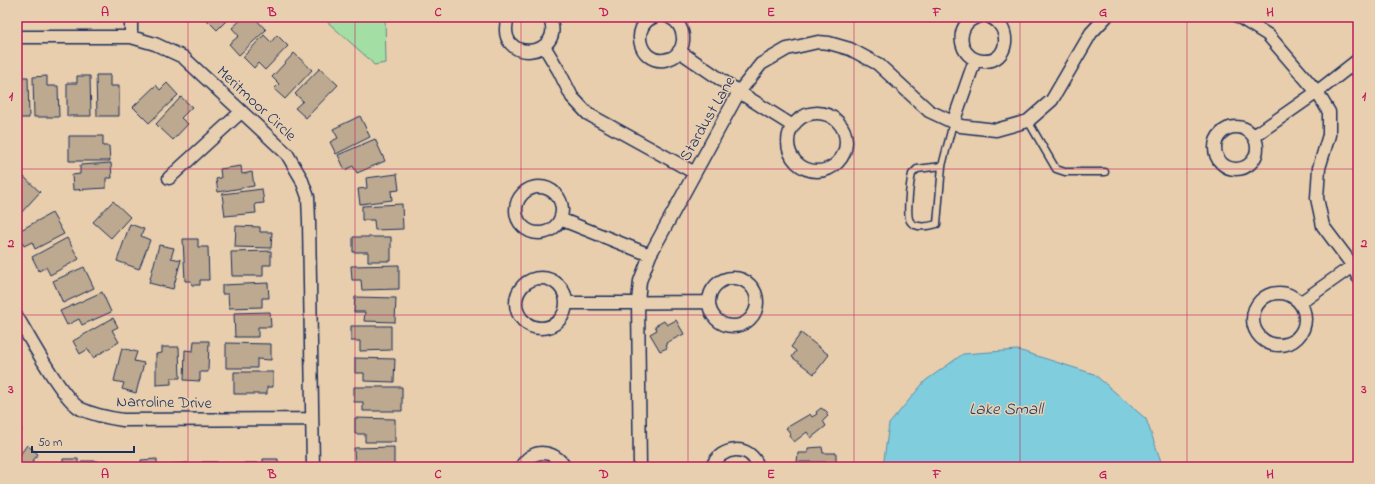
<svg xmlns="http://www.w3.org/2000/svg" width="1375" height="484" font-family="'Indie Flower',sans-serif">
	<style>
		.green { fill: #a3dfa5; stroke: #5f8782 }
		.water { fill: #80cdde; stroke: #588eab }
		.building { fill: #bca98f; stroke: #1b2f5e }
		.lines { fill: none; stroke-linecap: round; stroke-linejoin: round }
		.lane-casing { stroke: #1b2f5e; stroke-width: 9 }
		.street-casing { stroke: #1b2f5e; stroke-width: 15 }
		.lane { stroke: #e8cfb0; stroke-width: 6 }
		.street { stroke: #e8cfb0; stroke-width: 12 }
		.grid { fill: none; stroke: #c2185b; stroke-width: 1; stroke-opacity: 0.55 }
		.labels { text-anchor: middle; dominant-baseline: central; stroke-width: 3; stroke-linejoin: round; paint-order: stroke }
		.street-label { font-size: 16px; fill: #1b2f5e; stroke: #e8cfb0 }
		.water-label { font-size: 17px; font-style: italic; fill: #253f6b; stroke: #e8cfb0 }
		.neatline { fill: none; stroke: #c2185b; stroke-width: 1.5 }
		.grid-label { font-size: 13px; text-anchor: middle; font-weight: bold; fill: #c2185b }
	</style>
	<rect width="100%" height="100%" fill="#e8ceac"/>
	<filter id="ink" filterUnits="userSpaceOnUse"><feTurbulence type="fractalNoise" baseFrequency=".025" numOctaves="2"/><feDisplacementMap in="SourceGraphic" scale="8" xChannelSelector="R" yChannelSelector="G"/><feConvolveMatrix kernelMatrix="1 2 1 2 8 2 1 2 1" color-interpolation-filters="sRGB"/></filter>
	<g filter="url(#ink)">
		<path class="green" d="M322,17H385L386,63L374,65L369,59Z"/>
		<path class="water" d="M1018,350L1094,374L1146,419L1163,467H883L889,424L925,381L963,354Z"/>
		<path class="building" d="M204,17H230L217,30Z
			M244,17H254L266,30L239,55L229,44L239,36L232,28Z
			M264,35L271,42L277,35L288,46L265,70L258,63L254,68L243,57Z
			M294,53L312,70L285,99L274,89L279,84L272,77Z
			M320,68L338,85L306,118L295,108L303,101L295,94Z
			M96,75H110V86H119V116H97Z
			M47,76V86H58L59,117H34L33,77Z
			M77,76H90L91,116H67V83H77Z
			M17,77H28L29,118H17Z
			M167,83L178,95L149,123L133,107L156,85L160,90Z
			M181,97L192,107L181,118L188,124L173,140L156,124Z
			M360,116L370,137L336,154L330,142L338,138L333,129Z
			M69,136H103V146H109L110,161H69Z
			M375,139L385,161L357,173L353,166L345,170L338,155Z
			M111,163L112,178H106V188L73,190L72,175L80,174V165Z
			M241,166L242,174L252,172L254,186L218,192L216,179L221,178L220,169Z
			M397,174L399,190L391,191L392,200L360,204L358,189L367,188L366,178Z
			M22,175L40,192L20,214L17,211V181Z
			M262,189L264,203L255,204L256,213L225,216L222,194Z
			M113,201L130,217L111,238L93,222Z
			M402,204L403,229L375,230L374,220H362V206Z
			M52,213L64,234L35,249L32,242L24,246L17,232Z
			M130,224L144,229L141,236L150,240L139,269L117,261Z
			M236,226L260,227V232H272L271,248L235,247Z
			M353,237H391V261H368V252H353Z
			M67,238L79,259L50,275L46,267L39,271L32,257Z
			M183,239H198V247H208L209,280H200V285H192L191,281H185Z
			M159,245L174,248L171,258L181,260L173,289L149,283Z
			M271,251V265H263V276H232L231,252Z
			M399,265V289L362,290L361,280H352L351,266Z
			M84,267L94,288L63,303L53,281Z
			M268,283L269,298H262V307L229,308L228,294H222V285Z
			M102,292L111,312L82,325L79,319L67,325L60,311Z
			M355,297L396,298L395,322L364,321L365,312H354Z
			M270,312L271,327H258V337H235L234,313Z
			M113,318L118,327L112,330L119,342L93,358L88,349L80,354L73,341Z
			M676,320L684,334L666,343L667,348L660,351L650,334L657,330L655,326L664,321L667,325Z
			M351,326H391V350L360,351V341H351Z
			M801,333L829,355L814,374L792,357L796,351L791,347Z
			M194,341H209L208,372H200V381L184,380L185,350L193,351Z
			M226,343L271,344V360L257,359V368H226Z
			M162,347H179L180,378H171V384L156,385V354L162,353Z
			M122,348L137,352L134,361L144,363L136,393L122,389L124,383L114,381Z
			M355,358L395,359L394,382L364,381V373H355Z
			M234,372H273V387H267V394H234Z
			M354,387H402V411H363V402H354Z
			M821,408L824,410H825L828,413L826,414L828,416L823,421L826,426L811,438L807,432L794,442L789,436L790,433L786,428L810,414L812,417L817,414L816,412Z
			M355,418L395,419V442H365V434H355Z
			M17,422L22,431L17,433Z
			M27,445L38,454L32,462L40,467H17V459Z
			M394,447V467H355L354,448Z
			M822,447L823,453H836V462H797L798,453H808V448Z
			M63,459H78V467H63Z
			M157,459V467H141V460Z
			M263,459H278V467H263Z
			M82,461H97V467H82Z
			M202,462H217V467H202Z
			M188,463V467H173V464Z
			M244,463H258V467H244Z
			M124,464H138V467H124Z"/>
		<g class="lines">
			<defs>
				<path id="lane" d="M1028,121L1056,169L1065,172H1105
					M942,166L917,169L912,174C910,182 906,215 910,221C911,223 914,225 915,225C922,228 930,226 937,224L942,166L953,123"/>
				<path id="street" d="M131,17V37
					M508,17C493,67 569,57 549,17
					M654,17C630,26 639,63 664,60C688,57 689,26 669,17
					M978,17C953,23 958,60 983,61C1009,63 1013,27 990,17
					M1239,17L1268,35L1317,92L1329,112V135L1319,168L1317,198L1323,226L1353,266L1358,277
					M17,37H131L155,44L183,57L287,154L301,178L308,197L309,221L313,467
					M544,46L559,71L572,97L588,114L695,173
					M679,51L739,92L793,126
					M788 142a29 29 0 1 1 58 0a29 29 0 1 1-58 0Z
					M953,123L975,60
					M1215 148a21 21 0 1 1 42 0a21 21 0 1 1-42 0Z
					M1254,136L1317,92L1358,60
					M169,178L241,112
					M516 210a23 23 0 1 1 46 0a23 23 0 1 1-46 0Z
					M560,219L650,255
					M709 302a24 24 0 1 1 48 0a24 24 0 1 1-48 0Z
					M516 303a25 25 0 1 1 50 0a25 25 0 1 1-50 0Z
					M1253 319a26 26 0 1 1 52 0a26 26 0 1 1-52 0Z
					M566,303L708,302
					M1300,303L1358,262
					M17,317C30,338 62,399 81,409C94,415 109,418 123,420L312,419
					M521,467C533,448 553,449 565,467
					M640,467L638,302L640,281L650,255L739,92L761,64L787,49L818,42L829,43L850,49L878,64L929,111L961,126L996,130L1028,121L1052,100L1091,33L1106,17
					M712,467C720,446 751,443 758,467"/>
			</defs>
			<use href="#lane" class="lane-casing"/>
			<use href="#street" class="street-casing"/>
			<use href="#lane" class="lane"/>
			<use href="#street" class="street"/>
		</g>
	</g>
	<path class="grid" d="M188,17V467M355,17V467M521,17V467M688,17V467M854,17V467M1020,17V467M1187,17V467M17,169H1358M17,315H1358"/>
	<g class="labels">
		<g class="street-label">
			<text transform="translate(256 104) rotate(43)">Meritmoor Circle</text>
			<text transform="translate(708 119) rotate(-60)">Stardust Lane</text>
			<text transform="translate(164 403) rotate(1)">Narroline Drive</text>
		</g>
		<g class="water-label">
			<text x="1006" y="409">Lake Small</text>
		</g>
	</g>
	<rect width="1375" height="484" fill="none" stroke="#e8cfb0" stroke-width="44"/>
	<path d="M32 446v6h102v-6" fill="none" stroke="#1b2f5e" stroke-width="2"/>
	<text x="38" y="446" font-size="12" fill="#1b2f5e" stroke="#e8cfb0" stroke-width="3" paint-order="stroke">50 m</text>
	<rect x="22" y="22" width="1331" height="440" class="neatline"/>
	<g class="grid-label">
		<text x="105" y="16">A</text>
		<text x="272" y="16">B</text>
		<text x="438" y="16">C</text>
		<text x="604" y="16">D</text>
		<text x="771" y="16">E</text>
		<text x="937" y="16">F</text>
		<text x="1103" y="16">G</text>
		<text x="1270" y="16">H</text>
		<text x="11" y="100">1</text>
		<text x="1364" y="100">1</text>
		<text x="11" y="247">2</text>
		<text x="1364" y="247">2</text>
		<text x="11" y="393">3</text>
		<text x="1364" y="393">3</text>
		<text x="105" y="478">A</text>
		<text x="272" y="478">B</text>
		<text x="438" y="478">C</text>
		<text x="604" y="478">D</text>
		<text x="771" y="478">E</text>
		<text x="937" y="478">F</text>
		<text x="1103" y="478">G</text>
		<text x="1270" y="478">H</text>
	</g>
</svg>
